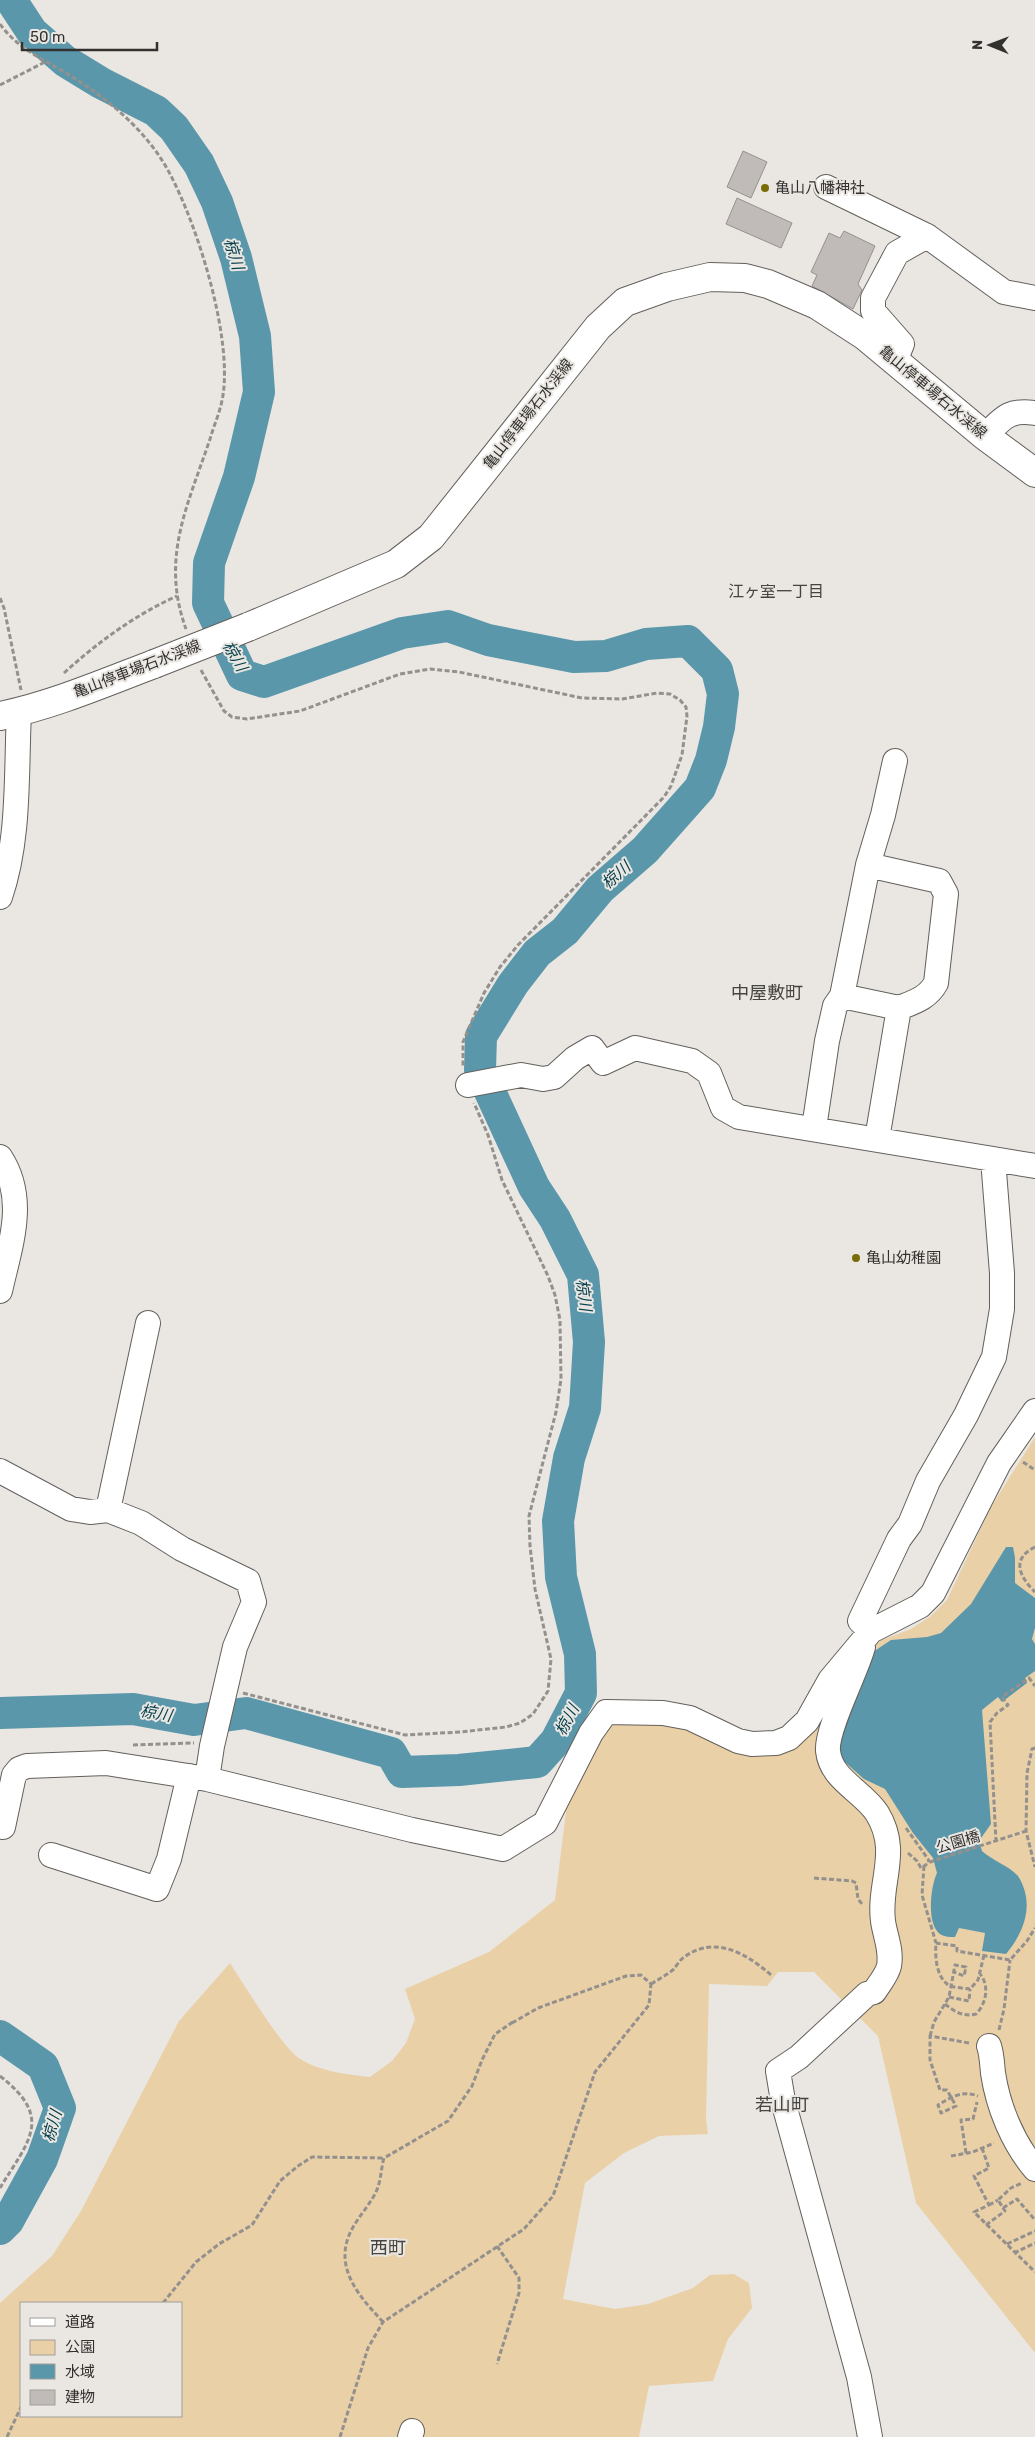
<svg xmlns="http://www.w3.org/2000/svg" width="1035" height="2437" font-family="Rubik,'Noto Sans JP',sans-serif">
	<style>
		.green { fill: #ead0a7; fill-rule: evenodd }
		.water { fill: #5b97ab }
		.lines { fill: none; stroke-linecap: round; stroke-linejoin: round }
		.river { stroke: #5b97ab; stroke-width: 32 }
		.building { fill: #c0bab8; stroke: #96908e }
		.minor-casing { stroke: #63605c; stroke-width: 26 }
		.major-casing { stroke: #63605c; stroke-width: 30 }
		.path { stroke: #93908d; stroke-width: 3; stroke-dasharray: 5 2.5; stroke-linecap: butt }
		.minor { stroke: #fff; stroke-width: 24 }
		.major { stroke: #fff; stroke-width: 28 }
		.major-bridge-casing { stroke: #63605c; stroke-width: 30; stroke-linecap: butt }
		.major-bridge { stroke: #fff; stroke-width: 28 }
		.poi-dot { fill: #7a6c06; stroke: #eae7e2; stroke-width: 2 }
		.labels { text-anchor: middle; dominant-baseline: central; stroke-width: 4; stroke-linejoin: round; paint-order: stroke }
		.poi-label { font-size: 15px; fill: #33312f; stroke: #eae7e2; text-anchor: start }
		.street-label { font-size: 15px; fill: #33312f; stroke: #eae7e2 }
		.water-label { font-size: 16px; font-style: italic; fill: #07404f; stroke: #eae7e2 }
		.neighbourhood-label { font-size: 16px; fill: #464440; stroke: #eae7e2 }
		.quarter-label { font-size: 18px; fill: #464440; stroke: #eae7e2 }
	</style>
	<rect width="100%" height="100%" fill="#eae7e2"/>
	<path class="green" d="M1035,1437V2353L916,2203L878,2036L814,1972H778L767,1986L709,1984L706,2119L708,2134L659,2136L624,2153L585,2183L563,2299L615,2309L648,2304L693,2288L710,2275L734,2274L749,2283L752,2308L728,2339L713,2381L649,2386L639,2437H0V2303L52,2256L81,2211L179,2021L230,1963C243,1983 283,2049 300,2059C322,2072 345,2074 370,2077L392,2061L406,2043L415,2019L405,1989L489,1952L555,1900L568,1796L595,1737L613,1720L659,1719L762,1751L849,1665L882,1640L911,1629L931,1616L947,1600L991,1507ZM21,2303H181V2416H21Z"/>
	<path class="water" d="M1006,1547H1013L1015,1558V1583L1035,1598V1628L1032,1639L1035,1644V1671L1025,1678L1027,1683L1002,1702L998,1697L982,1710L991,1824L979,1841L982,1851C993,1861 1008,1865 1018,1876C1035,1903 1025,1931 1006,1954L982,1951L985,1933L959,1928L955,1937C949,1937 941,1937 937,1931C927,1919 931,1885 937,1873L933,1858L913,1833L885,1789L864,1779L838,1756L837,1734L864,1658L891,1640L927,1637L941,1633L971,1604Z"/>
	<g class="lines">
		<path class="river" d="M0,1713L133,1709L194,1720L246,1713L391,1753L402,1772L459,1770L537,1762L556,1741L581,1693L580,1654L561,1577L558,1521L569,1458L585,1408L589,1342L583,1275L555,1219L534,1187L480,1070L481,1036L513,984L537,953L565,931L600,889L645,850L700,788L711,760L719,727L723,694L717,670L688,641L646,644L606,656L574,657L488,640L448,626L402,633L264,682L242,675L208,603L209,563L239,477L259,392L255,336L236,258L217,202L199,164L174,128L156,111L101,83L65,61L32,32L11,0
			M0,2036L43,2066L60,2108L42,2159L8,2221L0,2229"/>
	</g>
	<path class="building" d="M743,151L767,162L751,198L727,187Z
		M737,198L792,223L781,248L726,224Z
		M844,231L875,246L858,284L862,290L853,309L812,286L817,275L811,272L829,233L840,238Z"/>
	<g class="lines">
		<defs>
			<path id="minor" d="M826,187L927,236
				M895,361L902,344L873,311V298L897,253L927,236L1004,292L1035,298
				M985,436C1003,418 1008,409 1035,413
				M868,865L939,881L946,894L936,983C928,998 914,1002 899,1008L877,1139
				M0,897C20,839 16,773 19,712
				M842,996L899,1008
				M468,1085L521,1075L543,1079L554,1077L575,1058L592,1048L603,1063L635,1048L692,1061L709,1073L723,1108L739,1117L1035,1166
				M814,1128L827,1041L835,1006L842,996L868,865L883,815L895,761
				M0,1157C28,1199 10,1246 0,1291
				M0,1471L71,1509L90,1512L108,1510L141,1523L182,1549L248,1581L254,1602L235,1647L212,1746L207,1779
				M108,1510L148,1323
				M871,1631L860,1621L899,1539L910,1524L928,1481L966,1415L994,1357L1002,1309V1273L993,1159
				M863,1647C856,1673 826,1729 828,1751C831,1780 863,1791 877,1813C901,1852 878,1882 883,1921C885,1936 892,1950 889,1966C887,1975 879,1984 874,1992L867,1994L799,2057L778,2071L783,2101L859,2377L870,2437
				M3,1827L14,1775L19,1769L27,1766L106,1763L207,1779L412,1830L503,1849L545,1823L591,1733L606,1712L663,1713L690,1718L738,1741L752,1744L776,1743L789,1738L807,1721L830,1680L871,1631L920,1606L933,1593L999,1463L1035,1411
				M51,1855L157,1889L169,1859L189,1776
				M989,2046C992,2055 992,2064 993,2073C998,2107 1013,2143 1035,2169
				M410,2437L412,2431"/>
			<path id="major" d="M248,627L396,564L431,537L598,327L625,302L667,287L710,277L745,278L768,284L817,305L865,336L985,436L1035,473
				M0,716C53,705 104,683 154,664"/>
		</defs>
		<use href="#minor" class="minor-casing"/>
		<use href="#major" class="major-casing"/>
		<path class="path" d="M0,24C17,48 41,58 66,73C107,98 147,130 170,174C198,227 232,336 223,395C221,410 214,425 210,439C188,505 160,558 186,629
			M0,85L45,62
			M0,598L4,608L21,690
			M201,670L224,711L232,717L247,719L300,711L400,674L430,669L459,672L582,698L622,699L657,693L670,694L680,700L686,707L687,716L682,755L671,786L664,797L518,945L500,967L484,993L463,1042V1066
			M64,673C98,642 135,615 177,596
			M1023,1462L1035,1470
			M1035,1547C1011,1559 1019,1576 1035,1592
			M243,1693L405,1735L460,1732L506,1727L520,1723L533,1714L548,1691L551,1659L535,1589L530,1546L529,1516L556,1412L561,1379L560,1320L555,1295L548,1276L502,1180L488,1135L474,1103
			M133,1745L194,1743
			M1035,1748L1032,1749L1027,1773L1026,1831L1035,1867
			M906,1828L928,1859L929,1862
			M996,1842L990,1722L997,1713L1008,1705L1002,1697L1029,1678L1035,1686
			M908,1853L917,1861L921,1868L930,1862L1026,1831
			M924,1866L922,1895L936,1943
			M814,1878L852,1881L856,1883L858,1899L862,1904
			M984,1955L978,1980L970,1989C964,1988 952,1988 947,1984C936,1975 935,1956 936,1943L957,1946V1951L1010,1960L1027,1941L1035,1928
			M651,1984C659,1979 667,1975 674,1969C677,1965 680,1960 684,1957C715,1935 746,1953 771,1975
			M949,1997L969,2001L970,1989
			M945,2004C955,2012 963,2017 976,2014C986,2004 990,1986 980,1974
			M512,2023L538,2008L626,1976L641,1975L651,1984
			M999,2030L1004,2009L1010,1960
			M930,2036L934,2022L949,1997L955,1965L966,1967L964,1976L954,1972
			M969,2043L930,2036V2060L940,2090H947L956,2106L941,2113L938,2105C951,2097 963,2090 978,2096
			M0,2076C54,2118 29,2140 0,2188
			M982,2148L989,2168L974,2176L989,2205L974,2212L1035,2272
			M966,2153L961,2120L973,2119L977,2102
			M951,2156L973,2152L994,2143
			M989,2205L998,2200
			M1003,2208L1017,2199L1035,2220
			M986,2225L1005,2211L998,2200L1011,2188L1022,2183
			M1007,2244L1035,2231
			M497,2246L519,2278V2293L497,2364
			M1014,2253L1035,2243
			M163,2303L196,2262L219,2244L252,2225L280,2181L298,2166L312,2157L384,2158
			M383,2322C362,2299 336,2272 348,2238C354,2221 368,2208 376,2192C381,2182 381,2168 384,2158L448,2121L472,2086L482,2060L495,2034L513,2022
			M7,2437L21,2407
			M340,2437L368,2348L383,2322L524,2229L553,2196L595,2072L649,2005L651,1984"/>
		<use href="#minor" class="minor"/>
		<use href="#major" class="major"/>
		<defs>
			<path id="major-bridge" d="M154,664L248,627"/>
		</defs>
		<use href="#major-bridge" class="major-bridge-casing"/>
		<use href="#major-bridge" class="major-bridge"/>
	</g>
	<g class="poi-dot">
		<circle cx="765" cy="188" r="5"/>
		<circle cx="856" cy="1258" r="5"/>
	</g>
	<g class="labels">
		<g class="poi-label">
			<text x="775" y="188">亀山八幡神社</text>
			<text x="866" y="1258">亀山幼稚園</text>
		</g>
		<g class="street-label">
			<text transform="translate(933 392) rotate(40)">亀山停車場石水渓線</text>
			<text transform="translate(528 414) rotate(-52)">亀山停車場石水渓線</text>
			<text transform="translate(137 669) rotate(-21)">亀山停車場石水渓線</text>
			<text transform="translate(958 1842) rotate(-16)">公園橋</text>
		</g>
		<g class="water-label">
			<text transform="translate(234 254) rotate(73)">椋川</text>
			<text transform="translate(235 656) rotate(60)">椋川</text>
			<text transform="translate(616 875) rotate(-41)">椋川</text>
			<text transform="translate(584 1295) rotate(83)">椋川</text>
			<text transform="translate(156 1713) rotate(10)">椋川</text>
			<text transform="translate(567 1720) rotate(-62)">椋川</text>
			<text transform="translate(52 2126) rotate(-74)">椋川</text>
		</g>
		<g class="neighbourhood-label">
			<text x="776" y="591">江ヶ室一丁目</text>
		</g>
		<g class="quarter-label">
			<text x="767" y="993">中屋敷町</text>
			<text x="782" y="2105">若山町</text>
			<text x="388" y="2248">西町</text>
		</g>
	</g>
	<rect x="20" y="2302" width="162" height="115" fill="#eae7e2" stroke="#a19e9a"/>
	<rect x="30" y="2318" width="25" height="8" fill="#ffffff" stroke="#a19e9a"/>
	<text x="65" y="2327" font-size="15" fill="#33312f">道路</text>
	<rect x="30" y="2340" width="25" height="15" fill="#ead0a7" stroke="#a19e9a"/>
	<text x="65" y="2352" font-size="15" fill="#33312f">公園</text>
	<rect x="30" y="2364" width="25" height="15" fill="#5b97ab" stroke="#a19e9a"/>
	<text x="65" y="2377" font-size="15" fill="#33312f">水域</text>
	<rect x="30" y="2390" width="25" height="15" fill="#c0bab8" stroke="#a19e9a"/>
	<text x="65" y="2402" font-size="15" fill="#33312f">建物</text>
	<g transform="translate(990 45) rotate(271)" stroke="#eae7e2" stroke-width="4" paint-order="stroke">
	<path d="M0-4L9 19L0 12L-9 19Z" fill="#33312f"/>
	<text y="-8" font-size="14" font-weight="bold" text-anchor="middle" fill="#33312f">N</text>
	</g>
	<path d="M22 42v8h135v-8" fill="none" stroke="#33312f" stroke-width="2.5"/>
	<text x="30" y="42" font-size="15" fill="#33312f" stroke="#eae7e2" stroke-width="4" paint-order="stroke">50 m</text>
</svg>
